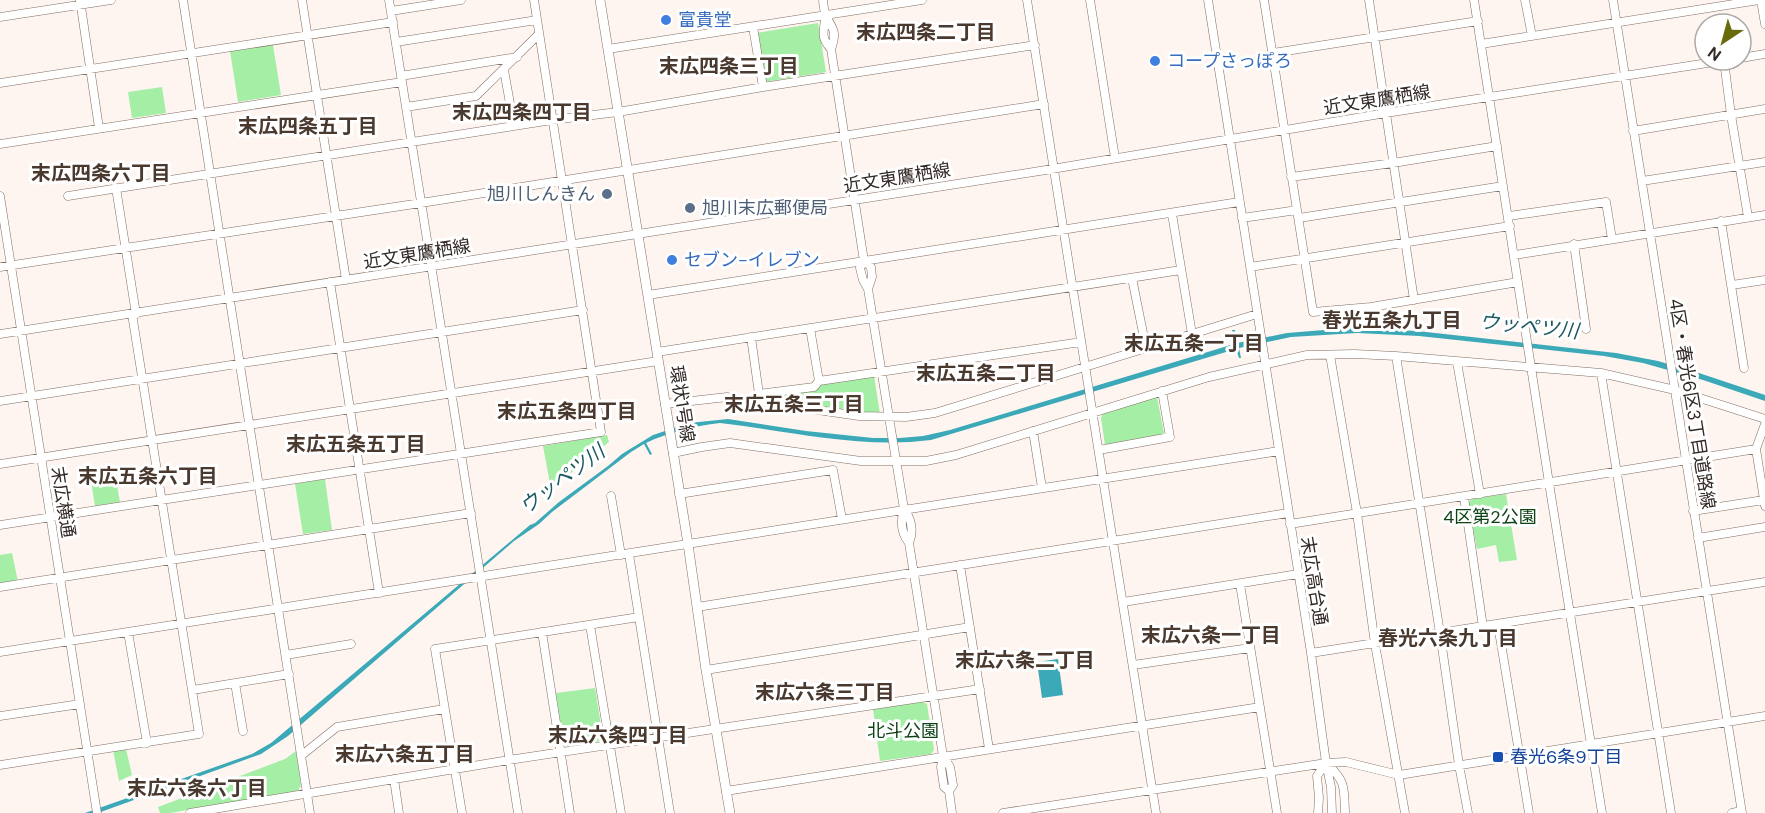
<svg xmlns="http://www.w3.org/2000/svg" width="1765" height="813" font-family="'DM Sans','Noto Sans JP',sans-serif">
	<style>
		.green { fill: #a4eea6 }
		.water { fill: #3ca9b8 }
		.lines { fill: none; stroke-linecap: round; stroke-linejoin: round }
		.minor-casing { stroke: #816e62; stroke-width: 9 }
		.major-casing { stroke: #816e62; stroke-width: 10 }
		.minor { stroke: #fff; stroke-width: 8 }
		.major { stroke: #fff; stroke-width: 9 }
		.shop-dot { fill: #3f7fe0; stroke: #fff; stroke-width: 2 }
		.service-dot { fill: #5c6f8a; stroke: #fff; stroke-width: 2 }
		.transit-dot { fill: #1a4fb4; stroke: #fff; stroke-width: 2 }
		.labels { text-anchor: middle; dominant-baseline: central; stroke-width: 6; stroke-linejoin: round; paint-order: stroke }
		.shop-label { font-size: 18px; fill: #366cbe; stroke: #fff; text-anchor: start }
		.street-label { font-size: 18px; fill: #322925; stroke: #fff }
		.service-label { font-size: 18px; fill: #4e5e75; stroke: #fff; text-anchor: end }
		.park-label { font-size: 18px; fill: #0e4215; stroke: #fff }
		.transit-label { font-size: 18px; fill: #164399; stroke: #fff; text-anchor: start }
		.neighbourhood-label { font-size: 20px; font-weight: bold; fill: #4a392e; stroke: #fff }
		.water-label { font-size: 20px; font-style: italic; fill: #1c5860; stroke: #fff }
	</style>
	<rect width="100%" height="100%" fill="#fef5f0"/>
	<path class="green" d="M818,23L826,72L764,82L756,33Z
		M273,45L281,95L238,102L230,51Z
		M162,87L166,113L132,118L128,92Z
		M874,376L880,414L857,413L765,400V397L814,391L826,382Z
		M1157,397L1164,433L1162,436L1105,445L1101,418L1103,413Z
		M607,435L609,442L551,489L543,446Z
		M325,479L332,530L303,534L295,484Z
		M116,480L120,502L95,506L91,481Z
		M1506,494L1517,560L1499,562L1496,545L1477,549L1468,503L1472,499Z
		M12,553L18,582L0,584V555Z
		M595,688L603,738L601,741L568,746L564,744L556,693Z
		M923,702L927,704L934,750L931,754L880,761L873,709Z
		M126,749L132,775L119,781L113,750Z
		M296,751L301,785L298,791L170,813H160L158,807L285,759Z"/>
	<path class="water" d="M1349,328L1417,331L1616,353L1658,361L1693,371L1765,395V401L1703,380L1643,363L1604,356L1419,336L1357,333L1291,337L1239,348L1241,358H1239L1236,349L931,440C859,449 790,431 720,423C695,426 669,432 646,443L652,454L650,455L644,444L631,452L552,512L539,524L514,541L288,736L261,754L98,813H85L252,754L271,743L530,525L535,523L559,502L608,466L622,454L653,435L689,423L728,419L806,431L873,438H900L923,436L950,430L1234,344L1232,330H1235L1237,343L1287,333Z
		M1058,659L1063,695L1042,698L1037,662Z"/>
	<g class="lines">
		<defs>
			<path id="minor" d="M80,0L99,128
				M183,0L310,813
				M302,0L346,280
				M389,0L518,813
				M823,0C823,5 825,11 825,16C825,31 819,36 831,49
				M1027,0L1156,813
				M1090,0L1115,158
				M1208,0L1311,653L1326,763L1331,787L1332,813
				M1264,0L1313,312L1371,307L1518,282
				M1369,0L1414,300
				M1474,0L1549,483L1602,813
				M1525,0L1532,36
				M1613,0L1742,813
				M1761,0L1765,24
				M391,11L461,0
				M825,15C834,29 837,33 831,49L864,261L871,267L872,277L868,289
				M0,17L111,0
				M753,27L763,87
				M396,42L537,20
				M1481,44L1759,0
				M608,49L922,0
				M1273,53L1478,21
				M1741,58L1765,54
				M1724,61L1731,115L1748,217
				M504,70L514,126
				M401,76L517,57
				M0,83L393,22
				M406,107L476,96L539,34
				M1633,131L1765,109
				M0,144L402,82
				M1291,177L1393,163L1497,146
				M1642,181L1765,162
				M116,188L136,314
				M0,196L97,813
				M68,196L552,120L618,112L763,87L1035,45
				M1172,214L1192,334
				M1509,216L1606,202L1612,239
				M1242,218L1297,210
				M1299,218L1503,186
				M1721,221L1744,368
				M1574,244L1586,329
				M1515,255L1765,215
				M864,261L860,268L863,280L868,289L904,509
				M0,267L421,203L1044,104
				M1250,267L1510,226
				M1132,278L1146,348
				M330,282L379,593
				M1732,285L1765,280
				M648,295L1239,202
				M0,334L1046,170L1386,113L1727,60
				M751,337L759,394
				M657,352L1181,270
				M1330,355L1357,513L1375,644L1405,813
				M1396,356L1440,633L1459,765L1468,813
				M1457,362L1480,494
				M1601,373L1671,813
				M819,381L1081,342
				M0,401L583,310
				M760,402L759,394L814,387L819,381L810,328
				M665,404L727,397L859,416L906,417L935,413L1257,314
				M1765,424L1756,449L1765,506
				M1033,431L1042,488
				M1099,450L1170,437L1162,391
				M673,453L702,447L730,443L861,461H926L956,455L1209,377L1307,355L1355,354L1396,356L1601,373L1675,390L1765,419
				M0,464L658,361
				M679,494L833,470L842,519
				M611,496L621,555
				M1464,497L1483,627
				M1693,511L1764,500
				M1290,524L1756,449
				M0,525L601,432L534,0
				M1698,538L1765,527
				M909,543C914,531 912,520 904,509C900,522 901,533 909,543L943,756L941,767L944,787L949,791
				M629,554L670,813
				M960,565L989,749
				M1240,584L1277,813
				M0,587L471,513
				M1123,602L1298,574
				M697,607L1288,513
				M590,625L621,813
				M1498,625L1529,813
				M128,632L147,743
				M542,632L570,813
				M0,652L1279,451
				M1311,653L1765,582
				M286,655L351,644
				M1133,665L1250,648
				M706,670L970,627
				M235,683L243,731
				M193,690L289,674
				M0,716L80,704
				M302,755L337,727L444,709
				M943,756L950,767L953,785L949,791L952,813
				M1326,763C1346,781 1344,787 1345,813
				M0,765L199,734L132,314
				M394,779L399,813
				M726,791L1260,707
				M190,813L509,760L980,689
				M462,813L435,649L639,617
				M1003,813L1326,763L1346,762L1399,775L1765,716
				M1318,813L1319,798L1317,776L1326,763
				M1732,813L1741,811"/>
			<path id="major" d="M600,0L688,544L706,670L730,813"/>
		</defs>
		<use href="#minor" class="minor-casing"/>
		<use href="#major" class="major-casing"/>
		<use href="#minor" class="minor"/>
		<use href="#major" class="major"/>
	</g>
	<g class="shop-dot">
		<circle cx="666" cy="20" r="6"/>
		<circle cx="1155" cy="61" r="6"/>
		<circle cx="672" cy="260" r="6"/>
	</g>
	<g class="service-dot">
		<circle cx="607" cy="194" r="6"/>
		<circle cx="690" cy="208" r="6"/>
	</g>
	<rect class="transit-dot" x="1492" y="751" width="12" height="12" rx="3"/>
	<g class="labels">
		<g class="shop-label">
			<text x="678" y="20">富貴堂</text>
			<text x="1167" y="61">コープさっぽろ</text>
			<text x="684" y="260">セブン-イレブン</text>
		</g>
		<g class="street-label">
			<text transform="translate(1377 100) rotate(-9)">近文東鷹栖線</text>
			<text transform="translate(897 178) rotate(-9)">近文東鷹栖線</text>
			<text transform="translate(417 254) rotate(-9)">近文東鷹栖線</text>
			<text transform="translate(682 404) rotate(81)">環状1号線</text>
			<text transform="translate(1692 404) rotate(81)">4区・春光6区3丁目道路線</text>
			<text transform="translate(63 502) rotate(81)">末広横通</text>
			<text transform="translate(1314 581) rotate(81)">末広高台通</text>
		</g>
		<g class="service-label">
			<text x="595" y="194">旭川しんきん</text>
			<text x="702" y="208" text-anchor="start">旭川末広郵便局</text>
		</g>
		<g class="park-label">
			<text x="1490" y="517">4区第2公園</text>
			<text x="903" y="731">北斗公園</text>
		</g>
		<g class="transit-label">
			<text x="1510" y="757">春光6条9丁目</text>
		</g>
		<g class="neighbourhood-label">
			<text x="926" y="32">末広四条二丁目</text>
			<text x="729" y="66">末広四条三丁目</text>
			<text x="522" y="112">末広四条四丁目</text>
			<text x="308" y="126">末広四条五丁目</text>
			<text x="101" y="173">末広四条六丁目</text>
			<text x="1392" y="320">春光五条九丁目</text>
			<text x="1194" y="343">末広五条一丁目</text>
			<text x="986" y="373">末広五条二丁目</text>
			<text x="794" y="404">末広五条三丁目</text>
			<text x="567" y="411">末広五条四丁目</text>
			<text x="356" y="444">末広五条五丁目</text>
			<text x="148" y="476">末広五条六丁目</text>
			<text x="1211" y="635">末広六条一丁目</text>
			<text x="1448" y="638">春光六条九丁目</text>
			<text x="1025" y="660">末広六条二丁目</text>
			<text x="825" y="692">末広六条三丁目</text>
			<text x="618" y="735">末広六条四丁目</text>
			<text x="405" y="754">末広六条五丁目</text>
			<text x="197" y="788">末広六条六丁目</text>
		</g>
		<g class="water-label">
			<text transform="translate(1529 326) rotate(6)">ウッペツ川</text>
			<text transform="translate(562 479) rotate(-37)">ウッペツ川</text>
		</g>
	</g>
	<g transform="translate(1723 42) rotate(216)"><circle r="28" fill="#ffffff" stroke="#ada9a8" stroke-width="1.5"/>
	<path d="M0-4.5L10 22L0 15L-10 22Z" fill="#686b0b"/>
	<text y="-9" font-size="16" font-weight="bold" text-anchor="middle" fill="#322925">N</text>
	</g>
</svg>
